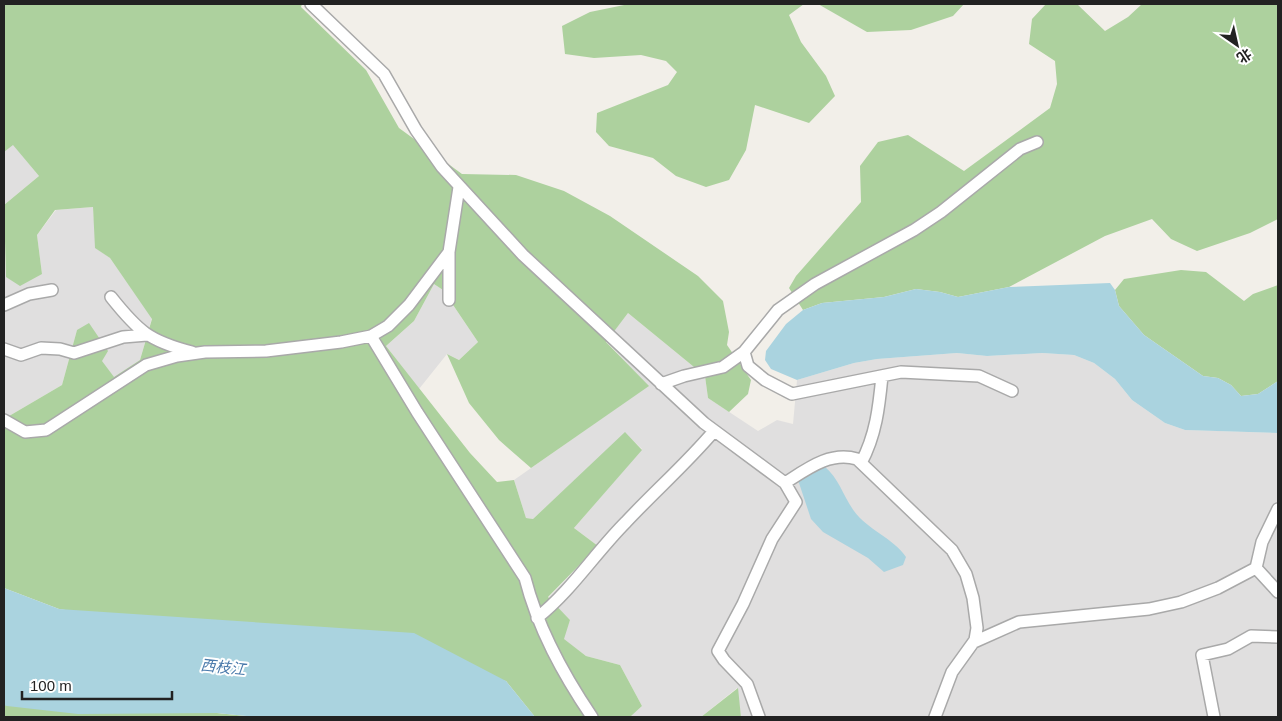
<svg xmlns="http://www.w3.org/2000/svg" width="1282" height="721" font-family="Arial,'Noto Sans SC',sans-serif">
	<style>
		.residential { fill: #e0dfdf }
		.forest { fill: #add19e }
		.water { fill: #aad3df }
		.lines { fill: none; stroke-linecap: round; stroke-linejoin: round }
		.minor-casing { stroke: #a9a9a9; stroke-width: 14 }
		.minor { stroke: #fff; stroke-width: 11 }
		.labels { text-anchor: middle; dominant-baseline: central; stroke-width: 4; stroke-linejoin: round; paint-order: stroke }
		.water-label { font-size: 15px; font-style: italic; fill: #4a7aab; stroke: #fff }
	</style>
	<rect width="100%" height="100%" fill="#f2efe9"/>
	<path class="residential" d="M13,144L39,176L4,205V152Z
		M93,207L96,248L110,258L152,318L140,360L114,378L77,330L62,385L4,419V239L6,277L42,274L37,235L56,210Z
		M434,284L443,290L478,342L459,360L447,354L419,389L386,346L414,321Z
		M628,313L705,376L708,398L758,431L777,420L793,424L797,380L854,363L877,359L957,353L987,356L1042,353L1074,355L1094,363L1115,379L1132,400L1165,423L1185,430L1278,433V717H741L737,688L701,717H630L642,706L620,665L586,656L563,639L570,620L548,598L598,546L574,528L642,449L625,433L533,519L526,518L514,480L648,386L606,341Z"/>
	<path class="forest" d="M4,4H302L301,7L366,70L399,128L462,174L516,175L564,191L610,216L698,276L723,301L729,332L727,345L751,380L748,394L729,412L708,398L705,376L628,313L606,342L649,386L531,468L499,440L469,403L447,354L459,360L478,342L443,290L434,284L414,321L386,346L470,453L497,482L514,480L526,518L533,519L625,432L642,450L574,528L598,546L548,597L570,620L564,639L586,656L620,665L642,706L630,717H535L506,681L59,609L4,588V419L62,385L77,330L89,323L108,351L102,361L114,377L140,360L152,319L110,258L95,248L93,207L55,210L37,235L42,274L20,286L6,277L4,205L39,176L13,145L4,152Z
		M629,4H804L789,15L801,42L826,76L835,96L809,123L755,105L746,150L729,180L706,187L676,176L653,158L609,146L596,132L597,113L668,85L677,72L666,61L641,55L594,58L565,54L562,26L590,12Z
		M818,4H964L953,16L911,30L867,32Z
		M1046,4H1077L1105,31L1128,17L1142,4H1278V219L1250,233L1197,251L1171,239L1152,219L1105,236L1009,287L958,297L940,292L916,289L884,297L822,303L803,310L789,288L796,276L861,202L860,166L878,142L908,135L964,171L1050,108L1057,84L1055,61L1029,44L1032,19Z
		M1181,270L1206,272L1244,301L1253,294L1278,285V381L1258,394L1241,396L1231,385L1218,378L1203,376L1144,335L1119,306L1115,290L1124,279Z
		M738,688L741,717H701Z
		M4,705L217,713L256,717H4Z"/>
	<path class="water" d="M1110,283L1115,290L1119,306L1144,335L1203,376L1218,378L1231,385L1241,396L1258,394L1278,381V433L1185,430L1165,423L1132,400L1115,379L1094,363L1074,355L1042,353L987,356L957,353L877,359L854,363L797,380L771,369L765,360L766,351L786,324L803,310L822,303L884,297L916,289L940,292L958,297L1009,287Z
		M824,466C839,478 843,496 854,511C868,530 893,538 906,557L903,565L884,572L868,558L823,532L811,519L798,480Z
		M4,588L59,609L414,633L506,681L535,717H256L217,713L78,714L7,706L4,705Z"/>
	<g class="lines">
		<defs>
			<path id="minor" d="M311,4L384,74L416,130L442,167L523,255L704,423L785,483C807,469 830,451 857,459L952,550L966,574L973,598L977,628L975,640L952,672L935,717
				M449,252V300
				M111,297C138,331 149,341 192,352
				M4,305L29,294L52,290
				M371,336L417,412L525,578C538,629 563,674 592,717
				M4,349L21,355L41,348L60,349L74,353L123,337L147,335
				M744,352L748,366L765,380L792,394L901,372L979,376L1012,391
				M661,384L684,376L723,367L744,352L778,310L815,284L914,230L941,212L1020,149L1037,142
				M4,420L25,432L46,430L146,365L177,356L205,352L266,351L341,342L371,336L388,326L409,305L449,252L459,187
				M861,463C876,435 879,407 882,376
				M1278,509L1262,542L1256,568L1278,592
				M537,618C572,590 595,553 626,522C655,491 687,463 714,431
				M974,642L1019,622L1149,609L1181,602L1218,588L1256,568
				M759,717L747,684L724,660L718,651L743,604L772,539L796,502L785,483
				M1214,717L1202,655L1228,649L1251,636L1278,637"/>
		</defs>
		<use href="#minor" class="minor-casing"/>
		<use href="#minor" class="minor"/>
	</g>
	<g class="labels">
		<g class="water-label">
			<text transform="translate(223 667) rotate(6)">西枝江</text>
		</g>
	</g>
	<rect width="1282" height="721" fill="none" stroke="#222222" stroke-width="10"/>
	<g transform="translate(1237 45) rotate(146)" stroke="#ffffff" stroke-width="4" paint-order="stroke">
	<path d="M0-4L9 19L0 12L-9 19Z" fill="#222222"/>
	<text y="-8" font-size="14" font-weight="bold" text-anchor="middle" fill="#222222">北</text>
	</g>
	<path d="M22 691v8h150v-8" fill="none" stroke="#222222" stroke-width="2.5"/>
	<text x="30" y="691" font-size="15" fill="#222222" stroke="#ffffff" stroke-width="4" paint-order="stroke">100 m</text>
</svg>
